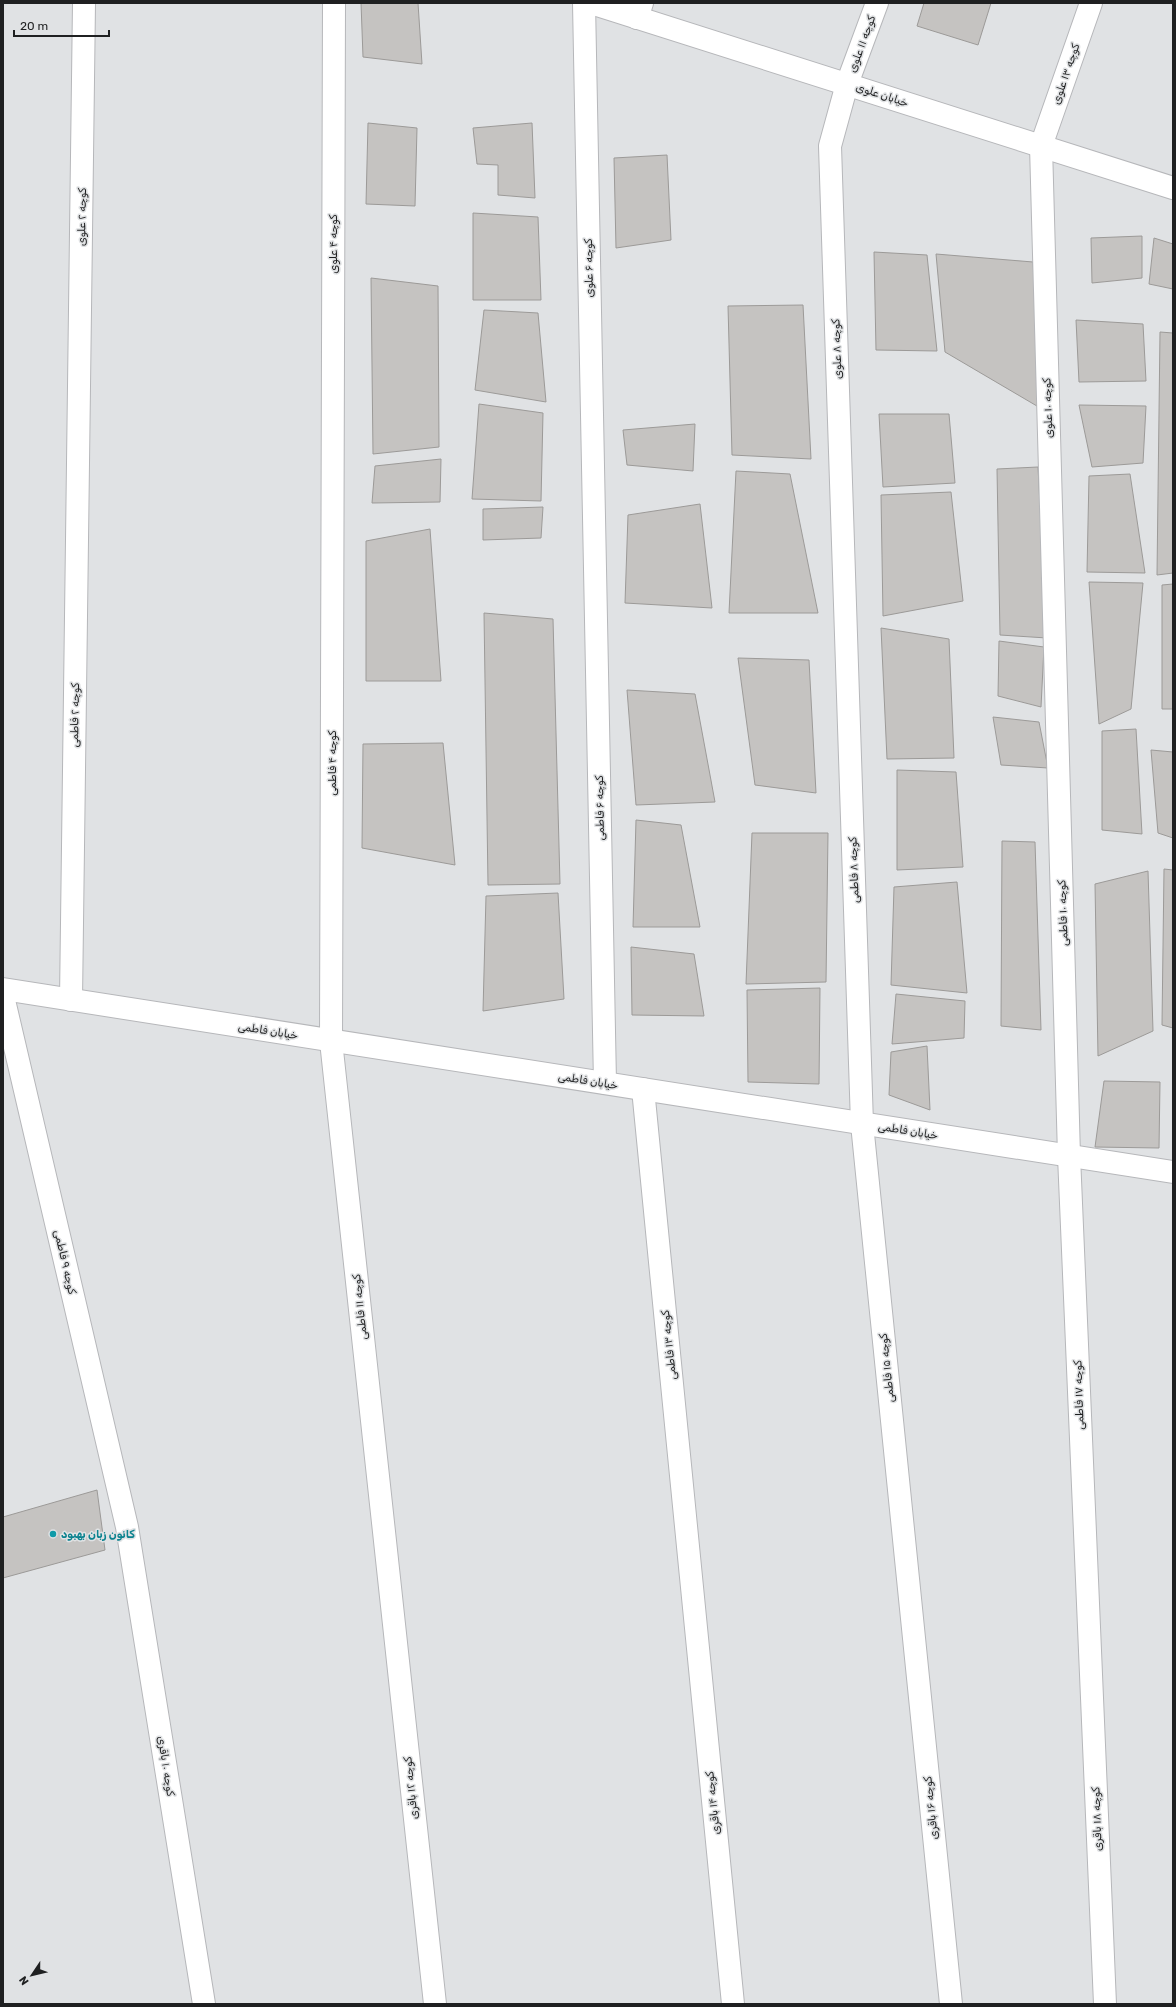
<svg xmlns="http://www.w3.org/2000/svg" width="1176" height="2007" font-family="Rubik,'Noto Sans Arabic',sans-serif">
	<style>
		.building { fill: #c5c3c1; stroke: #9c9a98 }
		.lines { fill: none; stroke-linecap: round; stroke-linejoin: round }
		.street-casing { stroke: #b6b7ba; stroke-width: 24 }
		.secondary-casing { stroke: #b6b7ba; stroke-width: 24 }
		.street { stroke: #fff; stroke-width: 22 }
		.secondary { stroke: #fff; stroke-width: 22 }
		.culture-dot { fill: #0f9aa8; stroke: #e0e2e4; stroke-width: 1.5 }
		.labels { text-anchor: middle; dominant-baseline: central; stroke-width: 3; stroke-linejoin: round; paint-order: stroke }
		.street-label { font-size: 11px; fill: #1f2021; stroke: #e0e2e4 }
		.culture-label { font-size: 11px; font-weight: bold; fill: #0d838f; stroke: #e0e2e4; text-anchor: start }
	</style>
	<rect width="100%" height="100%" fill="#e0e2e4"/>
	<path class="building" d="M361,3H418L422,64L363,57Z
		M924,3H991L978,45L917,26Z
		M368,123L417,128L415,206L366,204Z
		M532,123L535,198L498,195V165L477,164L473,128Z
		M667,155L671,240L616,248L614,158Z
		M473,213L538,217L541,300H473Z
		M1142,236V278L1092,283L1091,238Z
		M1154,238L1173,244V289L1149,284Z
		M874,252L927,255L937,351L876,350Z
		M936,254L1033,262L1042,409L945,352Z
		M371,278L438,286L439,447L373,454Z
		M803,305L811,459L732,455L728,306Z
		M484,310L538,313L546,402L475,390Z
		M1076,320L1143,324L1146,381L1079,382Z
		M1160,332L1173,333V573L1157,575Z
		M479,404L543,413L541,501L472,499Z
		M1079,405L1146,406L1143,463L1092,467Z
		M879,414H949L955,483L883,487Z
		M695,424L693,471L627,465L623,430Z
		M441,459L440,502L372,503L375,466Z
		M1038,467L1047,638L1000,635L997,469Z
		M736,471L790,474L818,613H729Z
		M1130,474L1145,573L1087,572L1089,476Z
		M951,492L963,601L883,616L881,495Z
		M700,504L712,608L625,603L628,515Z
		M543,507L541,538L483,540V509Z
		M430,529L441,681H366V541Z
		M1089,582L1143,583L1131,709L1099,724Z
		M1173,584V709H1162V585Z
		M484,613L553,619L560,884L488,885Z
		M881,628L949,639L954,758L887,759Z
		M999,641L1044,647L1041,707L998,696Z
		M738,658L809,660L816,793L755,785Z
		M627,690L695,694L715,802L636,805Z
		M993,717L1039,722L1048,768L1001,765Z
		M1136,729L1142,834L1102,830V731Z
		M443,743L455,865L362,848L363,744Z
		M1151,750L1173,752V838L1158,833Z
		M897,770L956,772L963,867L897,870Z
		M636,820L681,825L700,927H633Z
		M752,833H828L826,982L746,984Z
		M1002,841L1035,842L1041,1030L1001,1026Z
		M1164,869L1173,870V1028L1162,1025Z
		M1148,871L1153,1031L1098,1056L1095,884Z
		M957,882L967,993L891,985L894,887Z
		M558,893L564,999L483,1011L486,896Z
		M631,947L694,954L704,1016L632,1015Z
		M820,988L819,1084L748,1082L747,990Z
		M896,994L965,1001L964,1038L892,1044Z
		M927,1046L930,1110L889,1095L891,1052Z
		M1104,1081L1160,1082L1159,1148L1095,1147Z
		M97,1490L105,1550L3,1578V1517Z"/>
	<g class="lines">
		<defs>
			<path id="street" d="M334,3L331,1041L435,2004
				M584,3L605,1083
				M877,3L847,84L830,146L862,1124L951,2004
				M1091,3L1041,146L1069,1156L1105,2004
				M637,18L642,3
				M3,996L127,1527L204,2004
				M71,1000L84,3
				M643,1089L733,2004"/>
			<path id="secondary" d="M591,3L1173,188
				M3,989L1173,1172"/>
		</defs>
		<use href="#street" class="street-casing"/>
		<use href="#secondary" class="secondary-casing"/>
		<use href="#street" class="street"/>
		<use href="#secondary" class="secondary"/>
	</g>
	<circle class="culture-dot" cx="53" cy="1534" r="4"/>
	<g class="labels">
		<g class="street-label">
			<text transform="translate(862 44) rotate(-70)">کوچه ۱۱ علوی</text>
			<text transform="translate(1066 74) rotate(-71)">کوچه ۱۳ علوی</text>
			<text transform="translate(882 95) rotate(18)">خیابان علوی</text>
			<text transform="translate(82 217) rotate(-89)">کوچه ۲ علوی</text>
			<text transform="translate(333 244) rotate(-90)">کوچه ۴ علوی</text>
			<text transform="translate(589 268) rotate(-91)">کوچه ۶ علوی</text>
			<text transform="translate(837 349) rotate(-92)">کوچه ۸ علوی</text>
			<text transform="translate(1048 408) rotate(-92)">کوچه ۱۰ علوی</text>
			<text transform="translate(75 715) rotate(-89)">کوچه ۲ فاطمی</text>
			<text transform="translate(332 763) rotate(-90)">کوچه ۴ فاطمی</text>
			<text transform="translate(600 808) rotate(-91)">کوچه ۶ فاطمی</text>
			<text transform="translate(854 870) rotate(-92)">کوچه ۸ فاطمی</text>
			<text transform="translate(1063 913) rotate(-92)">کوچه ۱۰ فاطمی</text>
			<text transform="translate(268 1031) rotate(9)">خیابان فاطمی</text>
			<text transform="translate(588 1081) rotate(9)">خیابان فاطمی</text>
			<text transform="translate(908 1131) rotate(9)">خیابان فاطمی</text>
			<text transform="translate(65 1262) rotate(77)">کوچه ۹ فاطمی</text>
			<text transform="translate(360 1307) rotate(-96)">کوچه ۱۱ فاطمی</text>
			<text transform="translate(669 1345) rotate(-96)">کوچه ۱۳ فاطمی</text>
			<text transform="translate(887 1368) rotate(-96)">کوچه ۱۵ فاطمی</text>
			<text transform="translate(1079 1395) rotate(-92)">کوچه ۱۷ فاطمی</text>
			<text transform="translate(166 1766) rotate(81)">کوچه ۱۰ باقری</text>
			<text transform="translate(411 1788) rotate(-96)">کوچه ۱۲ باقری</text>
			<text transform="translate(713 1803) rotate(-96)">کوچه ۱۴ باقری</text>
			<text transform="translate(931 1808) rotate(-96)">کوچه ۱۶ باقری</text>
			<text transform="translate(1097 1819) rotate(-92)">کوچه ۱۸ باقری</text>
		</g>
		<g class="culture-label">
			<text x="61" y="1534">کانون زبان بهبود</text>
		</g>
	</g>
	<rect width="1176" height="2007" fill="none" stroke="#1f2021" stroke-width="8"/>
	<g transform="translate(32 1975) rotate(235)" stroke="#e0e2e4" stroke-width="3" paint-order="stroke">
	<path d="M0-3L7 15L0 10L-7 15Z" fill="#1f2021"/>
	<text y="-6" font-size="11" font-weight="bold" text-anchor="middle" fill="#1f2021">N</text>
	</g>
	<path d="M14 30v6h95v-6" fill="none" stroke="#1f2021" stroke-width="2"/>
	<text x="20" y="30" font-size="12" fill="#1f2021" stroke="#e0e2e4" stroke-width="3" paint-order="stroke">20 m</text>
</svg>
